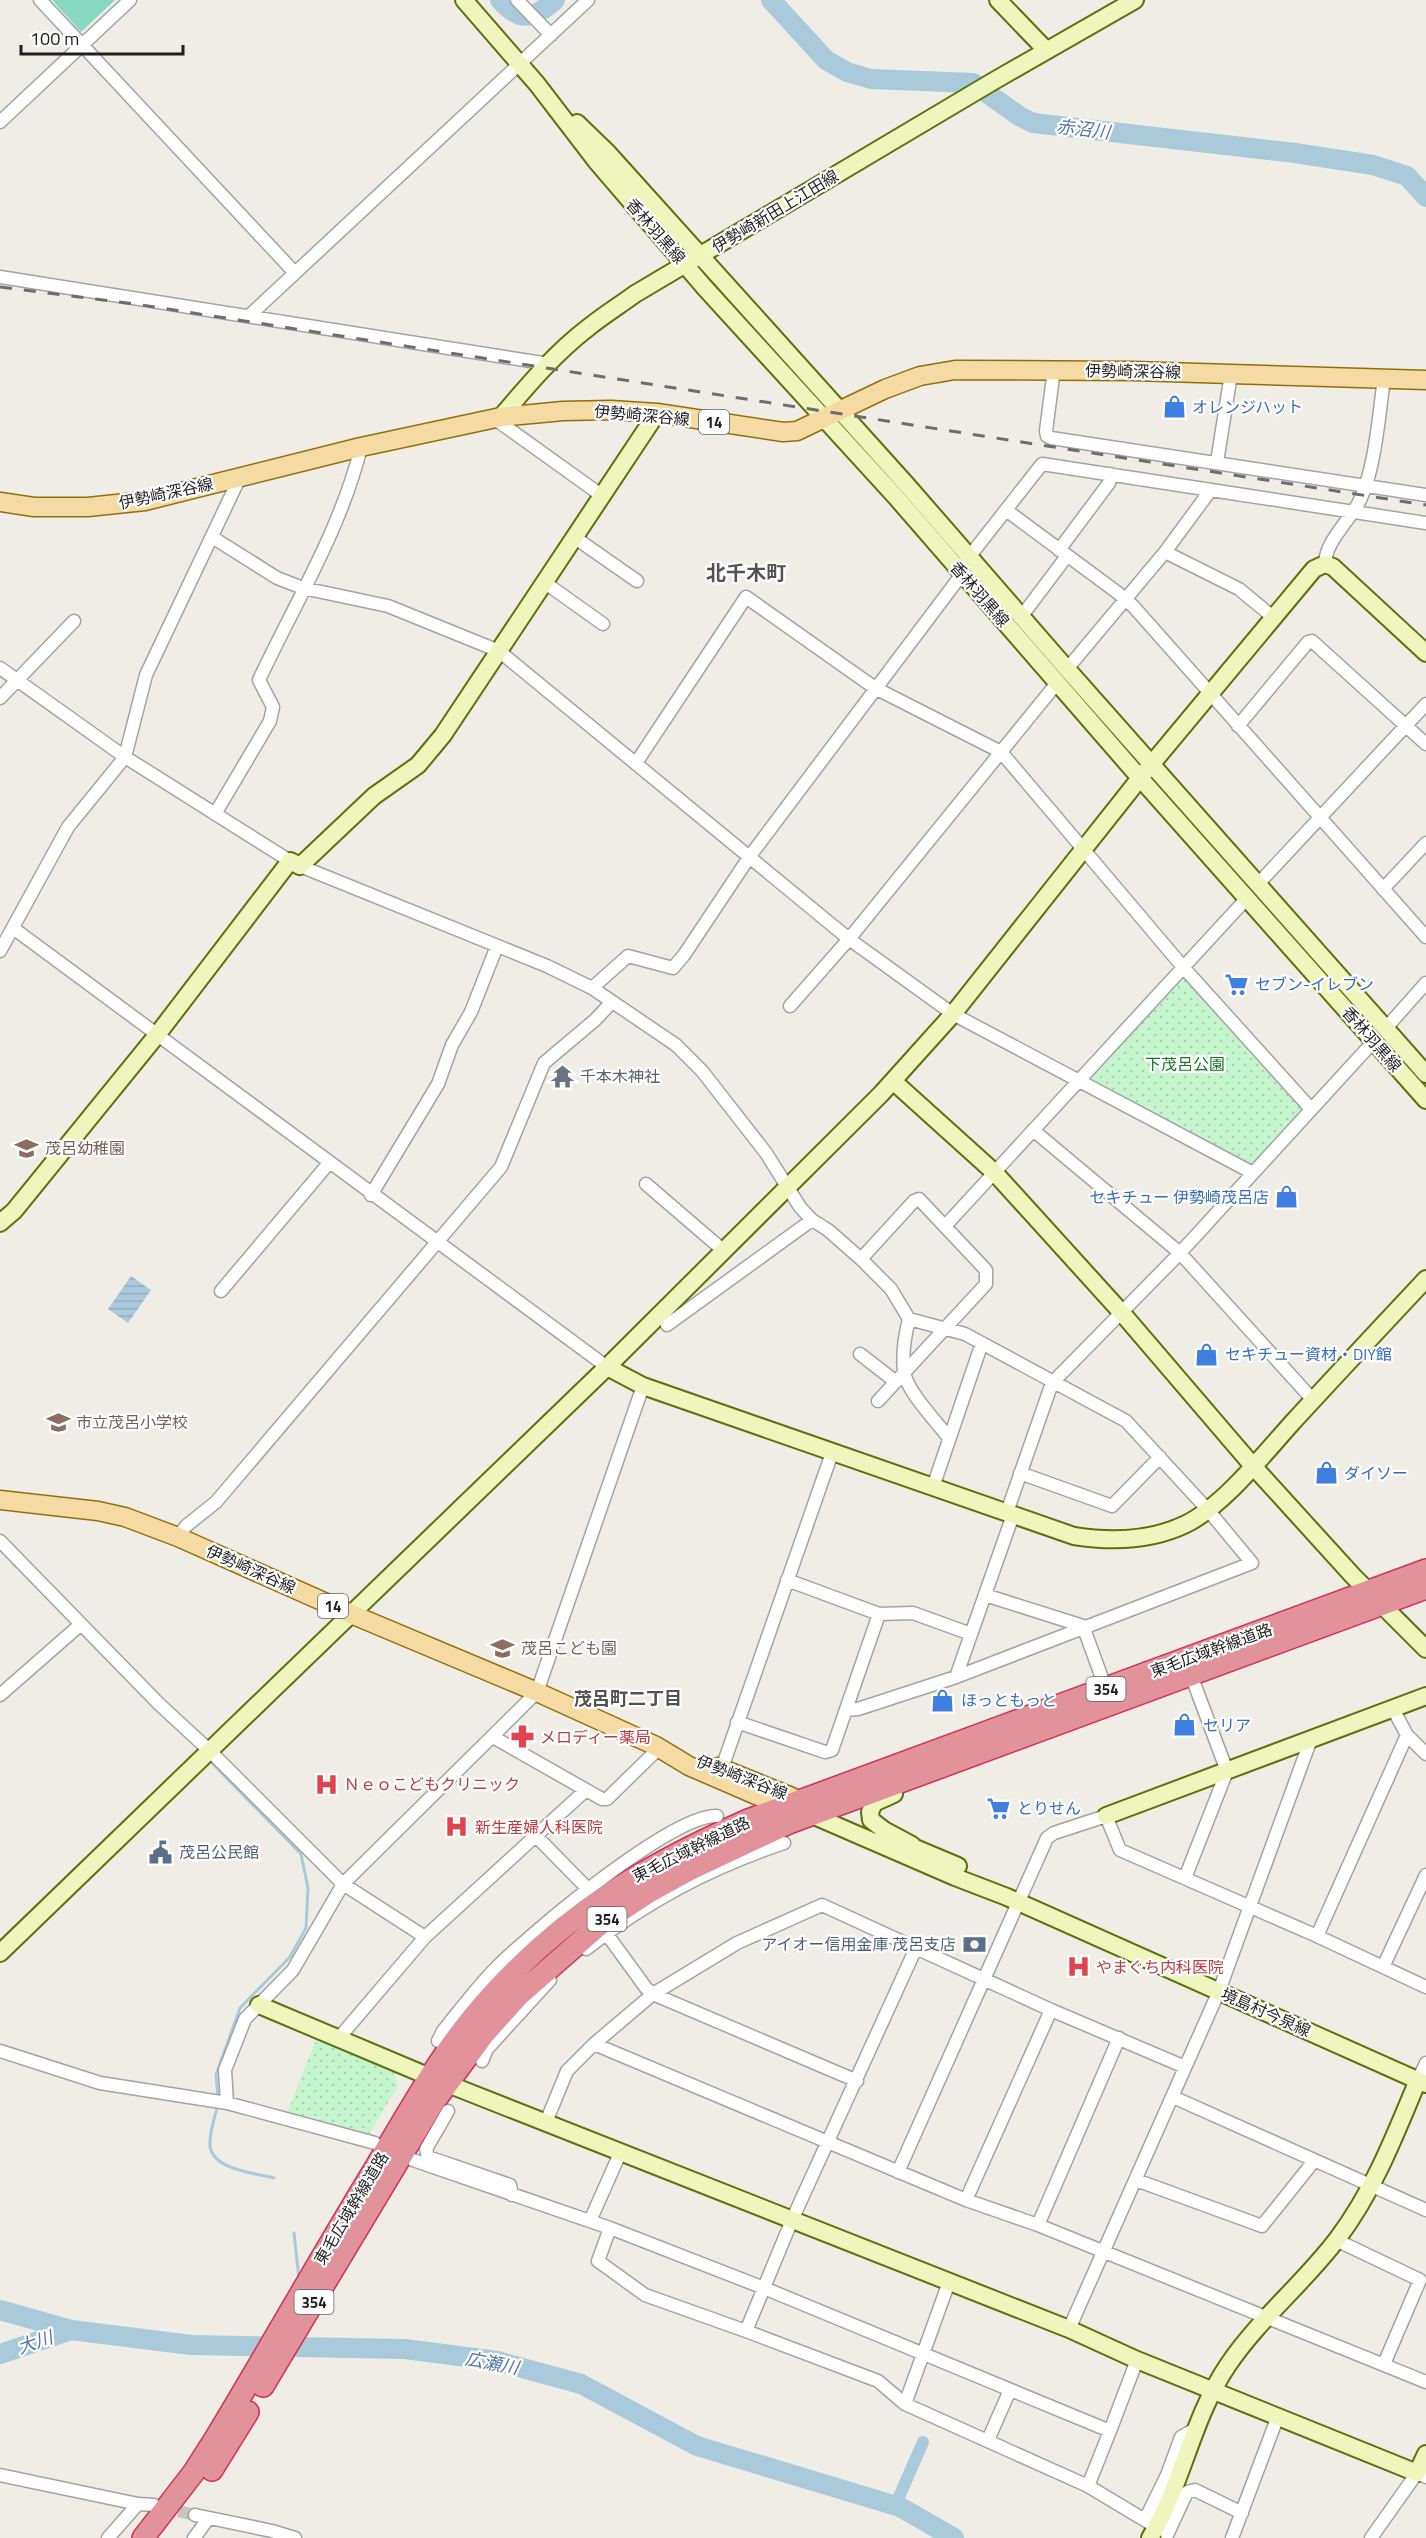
<svg xmlns="http://www.w3.org/2000/svg" width="1426" height="2538" font-family="'Titillium Web','Noto Sans JP',sans-serif">
	<style>
		.park { fill: url(#park-dots) }
		.pitch { fill: #88d9c2 }
		.water { fill: url(#water-rules) }
		.lines { fill: none; stroke-linecap: round; stroke-linejoin: round }
		.stream { stroke: #a9cada; stroke-width: 3 }
		.canal { stroke: #a9cada; stroke-width: 12 }
		.river { stroke: #a9cada; stroke-width: 20 }
		.street-tunnel { stroke: #c5c4be; stroke-width: 12; stroke-dasharray: 12 6; stroke-linecap: butt }
		.street-casing { stroke: #a3a3a3; stroke-width: 15 }
		.secondary-casing { stroke: #5c710b; stroke-width: 20 }
		.primary-casing { stroke: #917009; stroke-width: 21 }
		.highway-casing { stroke: #d12f58; stroke-width: 24 }
		.street { stroke: #fff; stroke-width: 12 }
		.secondary { stroke: #eef6bd; stroke-width: 16 }
		.primary { stroke: #f6daa4; stroke-width: 18 }
		.highway { stroke: #e2929a; stroke-width: 21 }
		.rail { stroke: #6d6d6d; stroke-width: 3; stroke-dasharray: 12 12; stroke-linecap: butt }
		.labels { text-anchor: middle; dominant-baseline: central; stroke-width: 4.5; stroke-linejoin: round; paint-order: stroke }
		.shield { fill: #fff; stroke: #626262; stroke-width: 1.5 }
		.shield-label { font-size: 15px; font-weight: bold; fill: #1f1f1f }
		.street-label { font-size: 16px; fill: #1f1f1f; stroke: #fff }
		.shop-label { font-size: 16px; fill: #366cbe; stroke: #fff; text-anchor: start }
		.park-label { font-size: 16px; fill: #127824; stroke: #fff }
		.worship-label { font-size: 16px; fill: #5b616d; stroke: #fff; text-anchor: start }
		.education-label { font-size: 16px; fill: #785e54; stroke: #fff; text-anchor: start }
		.health-label { font-size: 16px; fill: #be3a42; stroke: #fff; text-anchor: start }
		.service-label { font-size: 16px; fill: #4e5e75; stroke: #fff; text-anchor: start }
		.water-label { font-size: 18px; font-style: italic; fill: #5175a9; stroke: #fff }
		.neighbourhood-label { font-size: 18px; font-weight: bold; fill: #525252; stroke: #fff }
		.quarter-label { font-size: 20px; font-weight: bold; fill: #525252; stroke: #fff }
	</style>
	<defs>
		<pattern id="park-dots" width="8" height="8" patternUnits="userSpaceOnUse" patternTransform="scale(1.5)"><rect width="8" height="8" fill="#c6f6ce"/><path d="M2 2h.1M6 6h.1" fill="none" stroke="#aad2b0" stroke-width="1.8" stroke-linecap="round"/></pattern>
		<pattern id="water-rules" width="6" height="5" patternUnits="userSpaceOnUse" patternTransform="scale(1.5)"><rect width="6" height="5" fill="#a9cada"/><path d="M0 2.5h6" fill="none" stroke="#91adbb"/></pattern>
	</defs>
	<rect width="100%" height="100%" fill="#efede6"/>
	<path class="park" d="M1181,978H1188L1302,1105V1110L1253,1165H1249L1089,1080Z
		M316,2040L394,2072L398,2086L369,2134L286,2115Z"/>
	<path class="pitch" d="M52,0H115L81,32Z"/>
	<path class="water" d="M131,1276L151,1290L128,1323L108,1309Z"/>
	<g class="lines">
		<path class="stream" d="M210,1761L301,1854L308,1888L306,1928L290,1957L240,2008L216,2075L218,2097
			M218,2104C215,2116 209,2133 210,2146C213,2170 255,2173 274,2178
			M294,2233L299,2279
			M304,2333L306,2349"/>
		<path class="canal" d="M895,2506L923,2442"/>
		<path class="river" d="M500,0C520,23 534,19 555,0
			M771,0L826,60L847,72L871,79L973,83L1019,116L1033,123L1295,153L1373,165L1407,176L1426,197
			M0,2310L71,2330L191,2345L405,2349L497,2361L581,2384L697,2446L900,2507L954,2538
			M0,2354L71,2330"/>
		<path class="street-tunnel" d="M161,2507L195,2515"/>
		<defs>
			<path id="street" d="M40,0L295,273
				M517,0L551,35
				M0,122L130,0
				M0,277L549,364
				M250,315L588,0
				M1054,369L1046,431L1047,436L1051,438L1426,495
				M495,419L601,495
				M1217,462L1231,374
				M1006,510L1118,593L1133,606L1426,937
				M212,537L277,578L303,588L388,606L499,651L849,939L953,1014L1253,1173
				M574,537L637,581
				M1059,550L1109,483L1111,474
				M1165,552L1239,589L1273,617
				M969,557L1042,464L1426,523
				M1325,564C1325,543 1347,523 1358,504C1375,472 1379,415 1384,378
				M544,582L603,624
				M1021,617L1067,556
				M0,668L125,757L290,861
				M1067,669L1165,552L1210,491
				M0,698L74,621
				M1238,726L1308,642L1312,641L1426,744
				M636,763L746,597L875,688L1001,752L1183,967L1311,1109
				M215,814L270,721L273,707L259,680C295,603 341,529 361,447
				M300,866L547,966L592,988L676,1045L702,1071L766,1153L800,1207L812,1220L828,1230L861,1259L891,1289L909,1319L965,1334L1126,1421L1208,1510L1252,1563L956,1677L858,1709L846,1710
				M1258,884L1426,704
				M1383,889L1426,843
				M13,928L607,1367
				M0,951L68,827L125,757L146,675L240,477
				M592,988L628,956L673,968L684,955L750,856L962,574
				M790,1006L849,939L1057,683
				M1386,1028L1426,983
				M1033,1130L1180,1253L1313,1400
				M646,1184L724,1251
				M371,1195L438,1084L452,1045L471,1012L497,946
				M946,1225L1248,897
				M861,1259L914,1201L919,1199L986,1270V1284L878,1401
				M221,1291L329,1163
				M909,1319C905,1335 902,1354 904,1371C906,1391 937,1422 949,1438
				M667,1325L812,1220
				M860,1354L896,1382
				M1020,1473L1112,1506L1160,1457
				M933,1487L982,1343
				M1007,1512L1052,1383L1180,1253L1374,1041
				M178,1537L186,1526L216,1502L501,1167L544,1063L595,1020L612,1002
				M0,1541L159,1704L210,1751L343,1884L425,1937
				M787,1580L879,1614L913,1613L971,1634
				M985,1595L1083,1626
				M1083,1626L1106,1689
				M956,1677L1013,1515
				M0,1695L80,1625
				M1393,1709L1407,1735L1426,1754
				M737,1722L825,1752L832,1750L879,1614
				M493,1737L602,1799H607L654,1753L656,1746
				M722,1768L832,1453
				M535,1835L588,1889
				M1185,1878L1227,1771L1191,1675
				M606,1933L646,1988L653,1994L857,2081
				M1317,1936L1407,1735
				M586,1949C647,1901 710,1868 784,1843
				M1383,1967L1426,1875
				M338,2039L425,1937L586,1790
				M438,2041L443,2031C460,2010 477,1987 496,1968C531,1933 672,1814 717,1816
				M594,2044L966,2200L1038,2225L1426,2382
				M0,2051L100,2083L227,2103L375,2143
				M482,2061L487,2049L550,1980
				M1418,2080L1426,2063
				M1173,2097L1426,2210
				M227,2103L225,2070L245,2019L293,1970L343,1884L537,1692L643,1386
				M448,2111L426,2149L428,2157L510,2185L512,2195
				M546,2122L567,2071L594,2044L653,1994L737,1943L822,1905L1051,2010L1185,2067
				M413,2160L610,2228L764,2288L1110,2431L1137,2360
				M898,2172L1047,1838L1054,1833L1106,1816L1120,1850L1317,1936L1426,1987
				M1136,2180L1262,2226L1314,2161
				M966,2200L1051,2010
				M590,2221L621,2151
				M1038,2225L1119,2038
				M610,2228L598,2261L645,2295L746,2331L878,2381L905,2404L1088,2486L1148,2522
				M1336,2240L1420,2280L1384,2364
				M1069,2329L1219,1991L1311,1739
				M746,2331L792,2220L916,1948
				M905,2404L949,2282
				M988,2440L1010,2390
				M0,2475L138,2504L154,2505
				M1088,2486L1110,2431
				M195,2515L272,2531L295,2538
				M1145,2520L1167,2475L1181,2437L1197,2428
				M1167,2535L1187,2492L1195,2490L1242,2513
				M108,2538L138,2504
				M194,2538L208,2519
				M1232,2538L1278,2416
				M1371,2538L1417,2473L1426,2477"/>
			<path id="secondary" d="M464,0L537,84L596,161L705,288L895,496L1140,778L1426,1100
				M998,0L1046,50
				M577,123L608,153L906,484L1067,669L1426,1074
				M501,417C527,386 556,352 589,327C604,315 620,305 635,294L992,82L1135,0
				M893,1081L995,1173L1122,1313L1253,1466L1353,1576L1426,1649
				M0,1223L14,1211L157,1035L290,861L300,866L374,796L418,765L443,735L657,413
				M607,1367L643,1386L1074,1536C1112,1542 1151,1541 1186,1524C1223,1506 1264,1454 1292,1423C1336,1375 1381,1327 1426,1279
				M894,1794L874,1803L870,1812L871,1820L884,1830L912,1845
				M812,1815L955,1877L1007,1897L1426,2084
				M1106,1816L1426,1696
				M901,1842L958,1866
				M0,1953L607,1367L881,1094L953,1014L1140,778L1314,569L1325,564L1333,567L1426,653
				M259,2005L430,2077L1069,2329L1137,2360L1417,2473L1426,2454
				M1150,2538C1183,2483 1192,2418 1228,2365C1259,2319 1305,2282 1338,2238C1374,2190 1395,2135 1418,2080"/>
			<path id="primary" d="M0,502L34,507H88L145,501L361,447L501,417L563,411L611,410L657,413L783,432L797,431L885,389L920,376L955,370L1133,371L1426,380
				M0,1500L98,1511L125,1517L178,1537L351,1614L537,1692L656,1746L689,1766L756,1795L794,1809
				M718,1767L792,1797"/>
			<path id="highway" d="M263,2386L433,2103L484,2034L519,1995L599,1925L649,1892L689,1870L789,1823L1426,1588
				M212,2470L248,2412
				M143,2538L194,2472L215,2439C270,2348 322,2255 377,2165C412,2106 445,2046 491,1996C567,1912 646,1865 748,1820L1426,1570"/>
		</defs>
		<use href="#street" class="street-casing"/>
		<use href="#secondary" class="secondary-casing"/>
		<use href="#primary" class="primary-casing"/>
		<use href="#highway" class="highway-casing"/>
		<use href="#street" class="street"/>
		<use href="#secondary" class="secondary"/>
		<use href="#primary" class="primary"/>
		<use href="#highway" class="highway"/>
		<path class="rail" d="M0,287L142,305L1426,505"/>
	</g>
	<defs>
		<symbol id="shop-bare" viewBox="-9 -9 18 18"><path d="M-5-2.5h2.3a2.7 3.5 0 0 1 5.4 0H5L5.5 6h-11ZM-1.5-2.5h3a1.5 2.3 0 0 0-3 0Z" fill="#3f7fe0" stroke="#fff" stroke-width="2.5" paint-order="stroke"/></symbol>
		<symbol id="supermarket-bare" viewBox="-9 -9 18 18"><path d="M-6-5.5h2.5l.6 2H6L4.5 2H-2.5L-4.4-4H-6ZM-1.5 3.2a1.3 1.3 0 1 0 .1 0ZM3 3.2a1.3 1.3 0 1 0 .1 0Z" fill="#3f7fe0" stroke="#fff" stroke-width="2.5" paint-order="stroke"/></symbol>
		<symbol id="temple-bare" viewBox="-9 -9 18 18"><path d="M0-6L5-2H3V0L6.5 2.5H4V6H1.5V3h-3V6H-4V2.5H-6.5L-3 0V-2H-5Z" fill="#6b7280" stroke="#fff" stroke-width="2.5" paint-order="stroke"/></symbol>
		<symbol id="school-bare" viewBox="-9 -9 18 18"><path d="M0-5L7-2L0 1L-7-2ZM-4 1L0 2.5L4 1V4Q0 6-4 4Z" fill="#8d6e63" stroke="#fff" stroke-width="2.5" paint-order="stroke"/></symbol>
		<symbol id="pharmacy-bare" viewBox="-9 -9 18 18"><path d="M-2-6h4v4h4v4h-4v4h-4v-4h-4v-4h4Z" fill="#e0444e" stroke="#fff" stroke-width="2.5" paint-order="stroke"/></symbol>
		<symbol id="hospital-bare" viewBox="-9 -9 18 18"><path d="M-5-5h3v3.5h4V-5h3V5h-3V1.5h-4V5h-3Z" fill="#e0444e" stroke="#fff" stroke-width="2.5" paint-order="stroke"/></symbol>
		<symbol id="civic-bare" viewBox="-9 -9 18 18"><path d="M-.6-6.5H3V-4.5H.6V-3L4-1V1h2V6H-6V1h2V-1L-.6-3ZM-1.2 2.5V6h2.4V2.5Z" fill="#5c6f8a" stroke="#fff" stroke-width="2.5" paint-order="stroke"/></symbol>
		<symbol id="bank-bare" viewBox="-9 -9 18 18"><path d="M-6-4H6V4H-6ZM0-2.3a2.3 2.3 0 1 0 0 4.6a2.3 2.3 0 1 0 0-4.6Z" fill="#5c6f8a" stroke="#fff" stroke-width="2.5" paint-order="stroke"/></symbol>
	</defs>
	<g fill-rule="evenodd">
		<use href="#shop-bare" x="1158" y="390" width="33" height="33"/>
		<use href="#supermarket-bare" x="1220" y="968" width="33" height="33"/>
		<use href="#temple-bare" x="546" y="1060" width="33" height="33"/>
		<use href="#school-bare" x="10" y="1132" width="33" height="33"/>
		<use href="#shop-bare" x="1270" y="1180" width="33" height="33"/>
		<use href="#shop-bare" x="1190" y="1338" width="33" height="33"/>
		<use href="#school-bare" x="42" y="1406" width="33" height="33"/>
		<use href="#shop-bare" x="1310" y="1456" width="33" height="33"/>
		<use href="#school-bare" x="486" y="1632" width="33" height="33"/>
		<use href="#shop-bare" x="926" y="1684" width="33" height="33"/>
		<use href="#shop-bare" x="1168" y="1708" width="33" height="33"/>
		<use href="#pharmacy-bare" x="506" y="1720" width="33" height="33"/>
		<use href="#hospital-bare" x="310" y="1768" width="33" height="33"/>
		<use href="#supermarket-bare" x="982" y="1792" width="33" height="33"/>
		<use href="#hospital-bare" x="440" y="1810" width="33" height="33"/>
		<use href="#civic-bare" x="144" y="1836" width="33" height="33"/>
		<use href="#bank-bare" x="958" y="1928" width="33" height="33"/>
		<use href="#hospital-bare" x="1062" y="1950" width="33" height="33"/>
	</g>
	<g class="labels">
		<g class="shield">
			<rect x="699" y="410" width="30" height="24" rx="4.5"/>
			<rect x="318" y="1594" width="30" height="24" rx="4.5"/>
			<rect x="1086.5" y="1677" width="39" height="24" rx="4.5"/>
			<rect x="587.5" y="1907" width="39" height="24" rx="4.5"/>
			<rect x="294.5" y="2290" width="39" height="24" rx="4.5"/>
		</g>
		<g class="shield-label">
			<text x="714" y="422">14</text>
			<text x="333" y="1606">14</text>
			<text x="1106" y="1689">354</text>
			<text x="607" y="1919">354</text>
			<text x="314" y="2302">354</text>
		</g>
		<g class="street-label">
			<text transform="translate(775 211) rotate(-31)">伊勢崎新田上江田線</text>
			<text transform="translate(656 231) rotate(49)">香林羽黒線</text>
			<text transform="translate(1133 371) rotate(1)">伊勢崎深谷線</text>
			<text transform="translate(642 415) rotate(5)">伊勢崎深谷線</text>
			<text transform="translate(166 493) rotate(-12)">伊勢崎深谷線</text>
			<text transform="translate(980 594) rotate(49)">香林羽黒線</text>
			<text transform="translate(1372 1039) rotate(49)">香林羽黒線</text>
			<text transform="translate(251 1569) rotate(24)">伊勢崎深谷線</text>
			<text transform="translate(1211 1650) rotate(-20)">東毛広域幹線道路</text>
			<text transform="translate(742 1777) rotate(21)">伊勢崎深谷線</text>
			<text transform="translate(691 1849) rotate(-26)">東毛広域幹線道路</text>
			<text transform="translate(1266 2012) rotate(24)">境島村今泉線</text>
			<text transform="translate(351 2208) rotate(-59)">東毛広域幹線道路</text>
		</g>
		<g class="shop-label">
			<text x="1192" y="407">オレンジハット</text>
			<text x="1255" y="984">セブン-イレブン</text>
			<text x="1269" y="1197" text-anchor="end">セキチュー 伊勢崎茂呂店</text>
			<text x="1225" y="1354">セキチュー資材・DIY館</text>
			<text x="1344" y="1473">ダイソー</text>
			<text x="961" y="1700">ほっともっと</text>
			<text x="1203" y="1725">セリア</text>
			<text x="1017" y="1808">とりせん</text>
		</g>
		<g class="park-label">
			<text x="1185" y="1064">下茂呂公園</text>
		</g>
		<g class="worship-label">
			<text x="580" y="1076">千本木神社</text>
		</g>
		<g class="education-label">
			<text x="45" y="1148">茂呂幼稚園</text>
			<text x="76" y="1422">市立茂呂小学校</text>
			<text x="521" y="1648">茂呂こども園</text>
		</g>
		<g class="health-label">
			<text x="540" y="1737">メロディー薬局</text>
			<text x="344" y="1784">Ｎｅｏこどもクリニック</text>
			<text x="475" y="1827">新生産婦人科医院</text>
			<text x="1096" y="1967">やまぐち内科医院</text>
		</g>
		<g class="service-label">
			<text x="179" y="1852">茂呂公民館</text>
			<text x="956" y="1944" text-anchor="end">アイオー信用金庫 茂呂支店</text>
		</g>
		<g class="water-label">
			<text transform="translate(1083 129) rotate(7)">赤沼川</text>
			<text transform="translate(35 2342) rotate(-19)">大川</text>
			<text transform="translate(492 2363) rotate(11)">広瀬川</text>
		</g>
		<g class="neighbourhood-label">
			<text x="628" y="1698">茂呂町二丁目</text>
		</g>
		<g class="quarter-label">
			<text x="746" y="572">北千木町</text>
		</g>
	</g>
	<path d="M21 45v9h162v-9" fill="none" stroke="#1f1f1f" stroke-width="3"/>
	<text x="30" y="45" font-size="18" fill="#1f1f1f" stroke="#ffffff" stroke-width="4.5" paint-order="stroke">100 m</text>
</svg>
